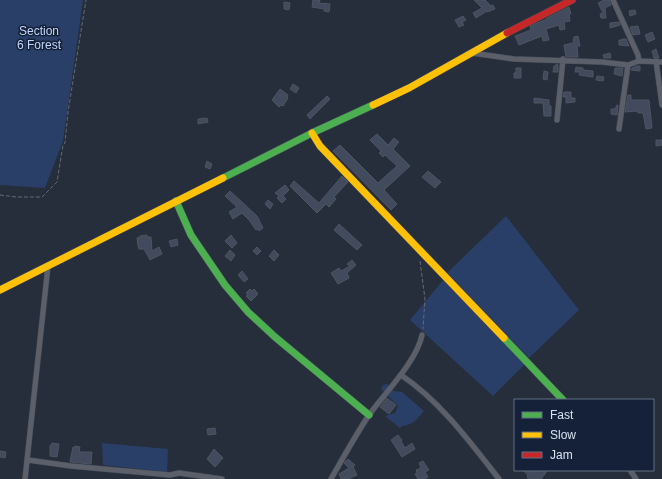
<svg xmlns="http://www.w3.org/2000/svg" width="662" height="479" font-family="Helvetica,sans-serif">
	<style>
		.green { fill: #293f67 }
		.building { fill: #424b5d; stroke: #4e5460 }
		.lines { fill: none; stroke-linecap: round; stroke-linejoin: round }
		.street-casing { stroke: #464b57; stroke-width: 6 }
		.fast-casing { stroke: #464b57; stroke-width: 8 }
		.slow-casing { stroke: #464b57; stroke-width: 8 }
		.jam-casing { stroke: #464b57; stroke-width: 8 }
		.path { stroke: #646a73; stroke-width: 1; stroke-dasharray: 4 2; stroke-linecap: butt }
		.street { stroke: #5a5f69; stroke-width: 5 }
		.fast { stroke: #4caf50; stroke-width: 7 }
		.slow { stroke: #ffc107; stroke-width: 7 }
		.jam { stroke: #c62828; stroke-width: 7 }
		.labels { text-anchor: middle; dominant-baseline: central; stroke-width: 3; stroke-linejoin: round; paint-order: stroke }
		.park-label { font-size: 12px; fill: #c3d7fc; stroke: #152138 }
	</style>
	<rect width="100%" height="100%" fill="#262e3b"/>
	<path class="green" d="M0,0H83L63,141L45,188L0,185Z
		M506,216L579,310L529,358L447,273Z
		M444,279L525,364L493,396L410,320Z
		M387,384L394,391L402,392L424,411C417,419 413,425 402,426L400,428L385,416L395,413L398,406L381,389L383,385Z
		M102,443L168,449L167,472L103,465Z"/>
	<path class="building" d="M313,0H320L319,3L330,4L329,12L324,11V9L312,7Z
		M474,0H485L491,6L493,5L495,9L487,12V11L476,18L473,13L482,8Z
		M604,0H609L611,5L605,8L606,18H601L600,14L603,13L598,3Z
		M284,2L290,3L289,10L284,9Z
		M569,7L571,14H569L570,21L564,22L565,29L560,30L559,25L546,29L549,40L543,41L542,36L519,45L515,36L531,30L530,26L547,19V18Z
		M635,10L636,14L630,16L629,11Z
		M463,16L466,20L462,22L464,25L459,27L455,20Z
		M619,22L620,25L610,28V23Z
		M638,26L640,34L633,35L630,27Z
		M652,32L655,39L648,42L645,35Z
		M578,36L580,46H577L578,57H566L564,45L573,43L574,37Z
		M622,39H626L629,46L619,45V40H622Z
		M656,49L659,58H654L652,51Z
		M610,53L611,58H604L603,55Z
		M556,64L558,65V72H553L554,66H556Z
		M637,66H640V71L631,70L632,68Z
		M576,67L583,68V70L593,71V77L579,75L580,72H575Z
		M516,68H521V78H514V73H516Z
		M615,68H623L622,76L614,74Z
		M544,71L548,72L547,80L543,79Z
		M597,76L604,77L603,81L596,80Z
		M293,84L299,88L296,93L290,89Z
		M280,89L288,95L287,97L288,98L283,106L281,105L279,107L272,100Z
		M564,92H571V98H575V102L566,103V97H563Z
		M628,95H631V100H649L652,128L646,129L643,113H638V111L625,112Z
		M327,96L330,99L310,119L307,115Z
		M534,98L549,100V106H551V116H544L543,103H534Z
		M617,105H618L617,115L611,114V109H615Z
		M207,118L208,122L198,124V119Z
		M377,134L388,145L394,138L399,142L393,149L410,166L384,190L397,204L391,210L333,151L340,145L378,183L397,166L385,155L383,157L379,153L381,151L370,140Z
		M656,140H662V145L656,146Z
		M207,161L212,164L210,169L205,167Z
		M428,171L441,182L435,188L422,177Z
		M342,176L348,182L334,197L336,199L329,207L326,204L317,213L290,186L294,181L319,203Z
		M285,185L289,190L283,196L286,199L282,203L277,198L279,196L275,193Z
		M230,191L257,216L263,228L259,231L258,229L256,230L249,220L242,213L233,219L229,212L237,207L225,196Z
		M268,200L273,204L270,209L265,204Z
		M339,224L362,245L357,250L334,230Z
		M147,235V237H151L152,251L159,247L162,254L150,260L144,249H139L138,246L137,238L140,237V236Z
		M231,235L237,243L232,248L225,241Z
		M177,239L178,245L171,247L169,241Z
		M257,247L261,251L257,255L253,251Z
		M230,250L235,255L231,261L225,256Z
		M274,250L279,255L274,261L269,256Z
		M352,260L356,265L347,273L349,278L338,284L331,273L339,268L341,271L350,266L347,264Z
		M242,271L248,279L244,282L238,275Z
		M250,289L252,291L254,289L258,294L251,301L246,296L248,295L246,293Z
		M387,398L396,405L389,414L380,407Z
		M215,428L216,434L208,435L207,429Z
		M398,435L402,440L401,441L405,448L412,443L415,449L402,457L391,440Z
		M52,443L59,444L57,457L50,456V445H52Z
		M75,446L80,447L79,452H92L91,464L70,462L73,447L75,448Z
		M214,449L223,458L215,467L207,459Z
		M0,451L6,452L5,458L0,457Z
		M348,459L355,465L353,467L357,475L348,479H341L339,474L349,468L344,463Z
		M423,461L429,470L425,472L428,477L424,479H418L415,474L417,473L416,470L421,468L419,463Z
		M522,470H548L541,479H529L527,477L528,476L526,473Z"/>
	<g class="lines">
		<defs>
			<path id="street" d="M613,0L638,55L639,61
				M472,53L514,59L602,62L628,65L639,61L662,62
				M656,61L662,105
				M557,120L563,59
				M619,129L628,65
				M401,375C441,402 470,442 499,479
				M28,460L71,466L170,475L179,473L222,479
				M630,470L636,479
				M25,479L48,266
				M331,479C343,458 355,436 369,415C384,394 417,361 422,335"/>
			<path id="fast" d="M223,178L312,133L373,105
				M176,201L191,235L225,285L248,312L275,337L369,415
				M504,338L563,400"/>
			<path id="slow" d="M373,105L409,88L507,33
				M312,133L320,146L504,338
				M0,290L223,178"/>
			<path id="jam" d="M507,33L572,0"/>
		</defs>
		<use href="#street" class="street-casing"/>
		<use href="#fast" class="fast-casing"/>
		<use href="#slow" class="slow-casing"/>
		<use href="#jam" class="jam-casing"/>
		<path class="path" d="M0,195L16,197H42L57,182L63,145L65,143L68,112L86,0
			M420,261L425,299L423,329"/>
		<use href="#street" class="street"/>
		<use href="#fast" class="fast"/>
		<use href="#slow" class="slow"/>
		<use href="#jam" class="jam"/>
	</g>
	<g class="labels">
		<g class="park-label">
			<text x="39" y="31">Section<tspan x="39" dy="14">6 Forest</tspan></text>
		</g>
	</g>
	<rect x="514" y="399" width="140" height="72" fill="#152138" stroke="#636e82"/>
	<rect x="522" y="412" width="20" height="6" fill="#4caf50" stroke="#636e82"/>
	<text x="550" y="419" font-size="12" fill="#d9e2f1">Fast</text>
	<rect x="522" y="432" width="20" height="6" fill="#ffc107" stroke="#636e82"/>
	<text x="550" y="439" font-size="12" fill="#d9e2f1">Slow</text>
	<rect x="522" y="452" width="20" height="6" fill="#c62828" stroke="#636e82"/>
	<text x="550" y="459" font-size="12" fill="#d9e2f1">Jam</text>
</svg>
